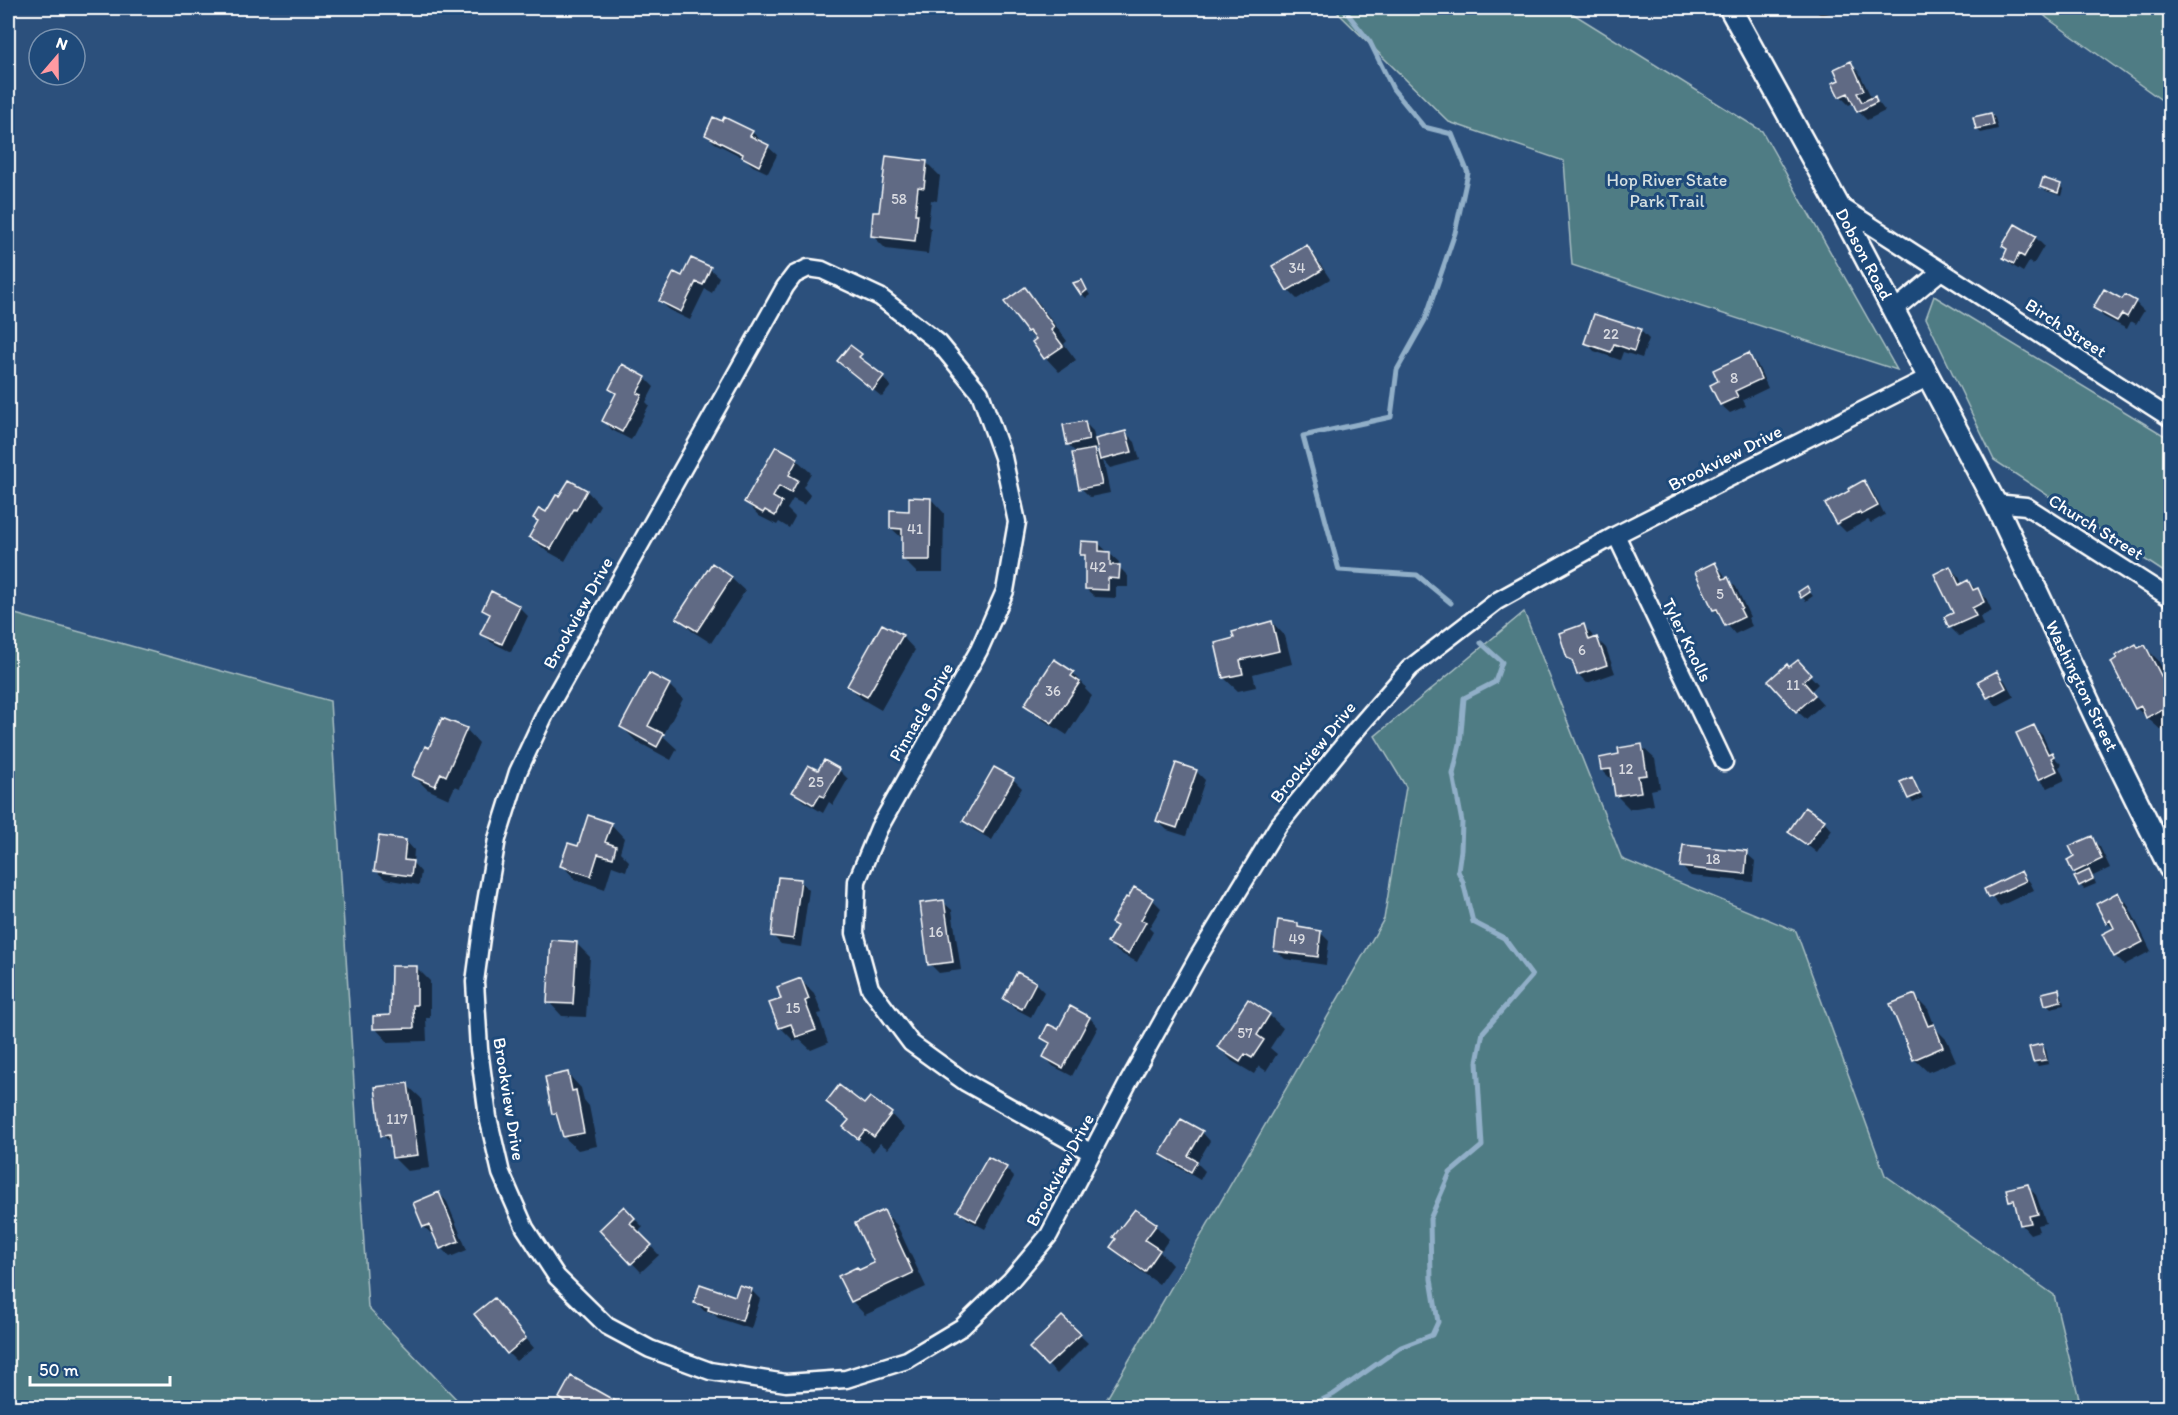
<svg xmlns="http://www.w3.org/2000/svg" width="2178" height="1415" font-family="Itim,sans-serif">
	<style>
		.green { fill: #507c84; stroke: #a8bec2; stroke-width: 1.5 }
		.shadow { fill: #0007; fill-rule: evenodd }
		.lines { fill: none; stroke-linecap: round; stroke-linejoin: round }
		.stream { stroke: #91afc8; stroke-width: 5 }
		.building { fill: #616a84; stroke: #fff; stroke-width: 1.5 }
		.minor-casing { stroke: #fff; stroke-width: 21 }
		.tertiary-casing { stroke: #fff; stroke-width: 26 }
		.minor { stroke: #1f4a7a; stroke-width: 16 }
		.tertiary { stroke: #1f4a7a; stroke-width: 21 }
		.labels { text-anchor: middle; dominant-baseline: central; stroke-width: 6; stroke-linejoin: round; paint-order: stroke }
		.number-label { font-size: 15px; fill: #d8dae0 }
		.park-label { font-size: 18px; fill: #d3dee0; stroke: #1f4a7a }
		.street-label { font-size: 18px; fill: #fff; stroke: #1f4a7a }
	</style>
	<rect width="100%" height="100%" fill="#2c507c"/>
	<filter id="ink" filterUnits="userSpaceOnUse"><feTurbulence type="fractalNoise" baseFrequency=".0167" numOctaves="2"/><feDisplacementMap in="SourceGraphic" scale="12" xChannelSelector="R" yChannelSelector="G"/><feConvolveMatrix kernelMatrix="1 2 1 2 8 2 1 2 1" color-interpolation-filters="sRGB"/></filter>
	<g filter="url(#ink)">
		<path class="green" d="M1333,8H1552L1555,10V8H1564L1762,131L1897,370L1572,265L1564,161L1449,122Z
			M2037,8H2170V106L2047,18Z
			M1934,296L2170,439V576L1994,460L1926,318Z
			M8,612L330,701L368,1308L464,1407H8Z
			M1524,612L1622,859L1796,931L1885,1175L2054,1295L2081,1407H1102L1384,919L1406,787L1375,736Z"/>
		<path class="shadow" d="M1626,8H1643L1631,13Z
			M1813,8H1843L1821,16Z
			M1850,63L1859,72L1872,99L1875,98L1885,111L1867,120L1858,111L1854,102L1849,105L1840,96L1841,80Z
			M1991,114L1995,118L1998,129L1981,133L1977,129Z
			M752,132L777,155L768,173L753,166L744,158L715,143L706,135Z
			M926,162L940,176L937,201L931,200L928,226L931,229L928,254L886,249L872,235L880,214Z
			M2060,185L2064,189L2062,196L2046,191L2042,187Z
			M2035,237L2044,246L2033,265L2029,262L2023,272L2013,266L2004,258L2008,251L2003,246Z
			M1307,247L1315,256L1330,279L1297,299L1288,290L1274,266Z
			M692,260L710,269L719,277L712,293L705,289L690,320L669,310L661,301L683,278Z
			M1081,281L1090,295L1086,298L1082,294Z
			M1025,289L1038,302L1067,341L1064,344L1076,360L1059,372L1046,358L1034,342L1036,340L1028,332Z
			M2135,302L2144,311L2136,324L2131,321L2127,329L2104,317L2095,308Z
			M1640,330L1649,339L1642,358L1623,352L1620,360L1594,351L1586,342Z
			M850,347L891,386L882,397L839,361Z
			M1748,355L1757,364L1768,388L1743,400L1746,406L1730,413L1721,405L1712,385L1720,382Z
			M645,378L654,387L646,402L649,405L631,440L612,430L604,421L617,395L611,389Z
			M1084,422L1093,431L1095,441L1126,433L1135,442L1140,460L1110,468L1103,460L1110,493L1090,497L1081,488L1077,454L1068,444ZM1099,448L1101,458L1093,450Z
			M797,460L811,473L803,487L810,495L805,505L793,499L787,509L795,517L789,528L779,522L777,525L759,516L746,502Z
			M569,482L587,491L600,505L590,523L588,521L565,561L545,550L531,537L560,498Z
			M1864,482L1872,491L1885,515L1871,523L1868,520L1846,532L1837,523Z
			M931,499L944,513L943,573H917L903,559L904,540L891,528Z
			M1098,543L1119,562L1118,566L1128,576V587H1116V598L1095,597L1086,589L1087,560L1082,555Z
			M1715,564L1723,573L1726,579L1736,587L1750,617L1748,618L1752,626L1735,634L1714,609Z
			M1950,568L1959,577L1962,584L1968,582L1986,598L1992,611L1980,617L1983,625L1959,636L1950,627L1955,614Z
			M731,578L745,591L711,643L692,631L678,618Z
			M1806,588L1813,596L1806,601L1802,597Z
			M519,607L528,616L511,652L491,642L482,633L491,617L484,610Z
			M1272,622L1285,636L1292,664L1253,674L1256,687L1238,691L1224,678L1235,639Z
			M1584,626L1592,635L1594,640L1597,639L1606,648L1615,673L1587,683L1578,674L1574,663L1569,657Z
			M902,636L915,650L881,710L862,699L849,686Z
			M2145,647L2158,660L2170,684V726L2161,730L2137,709L2113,662Z
			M1789,669L1806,671L1818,684L1811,691L1823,704L1806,719L1797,711Z
			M1073,673L1086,687L1085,689L1092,696L1067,735L1040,718L1026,705Z
			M1997,673L2005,681L2014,697L1997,706L1989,697L1980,682Z
			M669,685L683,699L663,736L677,749L671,760L636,741L622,727Z
			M2034,727L2043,736L2051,754L2062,765L2059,767L2065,780L2048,788L2039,779Z
			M466,729L479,743L460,788L455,786L449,799L427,789L414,776L430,750Z
			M1641,746L1655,759L1660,788L1651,790L1654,805L1630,809L1617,796L1614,782L1602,770L1621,756Z
			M825,762L840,771L848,779L833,805L829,802L823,813L803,801L794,792L819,772Z
			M995,769L1013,779L1022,788L992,840L974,830L965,821Z
			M1196,771L1205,780L1186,836L1167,830L1158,821Z
			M1912,778L1923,798L1913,802L1909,798Z
			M1824,821L1832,830L1817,853L1790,831Z
			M611,824L624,838L620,852L629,861L626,871L612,866L605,889L575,879L562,865L579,848Z
			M2091,838L2100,847L2110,868L2093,876L2096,884L2084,889L2080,885L2079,877L2074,872L2076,857Z
			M406,841L414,850L413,863L421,872L419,885L385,879L376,871Z
			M1746,853L1755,861L1753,882L1691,876L1682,867Z
			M2021,873L2030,882L2034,890L2000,906L1986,889Z
			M800,881L809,890L801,947L781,944L772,935Z
			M2118,894L2127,903L2151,951L2124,965L2115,956L2114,929L2107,922Z
			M1152,899L1161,908L1149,928L1153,932L1137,962L1118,952L1109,943L1118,927L1113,922Z
			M943,902L952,910L961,970L939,973L930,964Z
			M1298,924L1303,930L1320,932L1329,941L1326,965L1285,959L1276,950Z
			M576,943L590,957L586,1017L562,1016L549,1002Z
			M416,967L430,981V1018H426L427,1041L388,1042L375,1028L391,1017Z
			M1018,974L1036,984L1044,992L1031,1017L1014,1008L1005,999Z
			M801,980L814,993L822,1013L818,1014L828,1043L811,1050L799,1039L794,1041L780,1027L783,999Z
			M2058,991L2062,995L2064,1005L2051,1008L2047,1004Z
			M1915,996L1928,1009L1936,1029L1947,1040L1956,1061L1928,1072L1914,1059Z
			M1248,1001L1269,1015L1283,1028L1270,1048L1277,1054L1266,1071L1259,1066L1254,1074L1232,1061L1219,1047Z
			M1071,1008L1090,1018L1098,1027L1072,1076L1053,1066L1045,1057L1050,1046L1043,1038L1058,1031Z
			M2042,1046L2046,1050L2049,1064L2038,1066L2034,1062Z
			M568,1074L581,1088L584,1100L589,1106L597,1146L578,1150L564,1137L558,1118L553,1113Z
			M407,1085L421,1098L430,1168L407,1171L394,1158L392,1144L383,1135Z
			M828,1102L864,1106L891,1114L904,1128L888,1149L880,1143L873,1152L845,1127L850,1121Z
			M1202,1132L1210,1141L1197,1163L1205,1171L1200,1180L1171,1163L1162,1154Z
			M1006,1169L1014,1177L985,1229L967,1219L959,1210Z
			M2027,1186L2036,1195L2046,1223L2037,1225L2039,1231L2030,1234L2022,1225L2017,1207L2011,1200Z
			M439,1193L447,1202L467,1250L450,1257L441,1248L435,1234L433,1235L424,1227Z
			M624,1208L643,1227L638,1232L659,1255L641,1272L601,1230Z
			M883,1211L897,1225L926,1287L865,1315L852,1301L860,1271L876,1264Z
			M1156,1226L1169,1239L1160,1252L1172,1265L1159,1284L1126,1261L1112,1247Z
			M751,1290L760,1299L751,1329L718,1318L714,1314L704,1311L696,1302L736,1297Z
			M494,1300L534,1348L516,1361L508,1353Z
			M1062,1318L1088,1343L1057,1374L1031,1348Z"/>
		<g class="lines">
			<path class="stream" d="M1343,8L1370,42L1393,89L1424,127L1452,134L1468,173L1455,233L1425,320L1397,370L1391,417L1303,436L1339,570L1417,575L1451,603
				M1306,1408L1334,1394L1401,1347L1432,1335L1438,1322L1431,1279L1430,1219L1450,1173L1482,1146L1477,1062L1483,1032L1532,976L1504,938L1473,922L1463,882L1458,871L1461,850L1462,822L1453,774L1460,744L1464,698L1495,682L1502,662L1481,643"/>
		</g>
		<path class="building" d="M1851,61L1864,90L1857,93L1862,102L1875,96L1877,102L1857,112L1848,93L1839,97L1832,83L1839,80L1834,69Z
			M1991,113L1994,125L1976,129L1973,117Z
			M713,117L722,121L724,117L753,131L750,136L769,145L759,166L742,157L743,154L705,135Z
			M886,156L927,161L924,188L918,187L915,214H918L915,241L871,236L873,212H879Z
			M2043,178L2061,184L2058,193L2040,187Z
			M2015,224L2036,236L2024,257L2019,254L2014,264L2003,258L2007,249L2002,246Z
			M1307,245L1322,270L1287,291L1272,266Z
			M691,258L711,267L703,285L696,282L681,312L659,301L674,272L682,276Z
			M1082,280L1087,290L1081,295L1073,283Z
			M1025,287L1054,327L1051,330L1063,346L1044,359L1032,342L1036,339L1029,331L1027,332L1004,302Z
			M2104,289L2122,299L2125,295L2136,301L2127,317L2122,314L2117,321L2093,308Z
			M1594,314L1641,329L1634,351L1614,344L1611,352L1584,343Z
			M850,345L862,354L859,357L884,376L873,390L837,361Z
			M1749,353L1761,379L1735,391L1738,397L1720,405L1710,385L1718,381L1713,370Z
			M622,364L646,377L637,393L642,395L622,432L602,421L616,393L609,389Z
			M1085,421L1089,440L1067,445L1063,425Z
			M1126,431L1132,452L1100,460L1095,439Z
			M776,446L798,458L789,475L798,480L791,493L779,486L773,497L782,502L775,516L765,510L763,513L744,502Z
			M1094,449L1102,485L1079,489L1072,453Z
			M569,480L587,490L576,510L574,509L551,549L529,537L538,521L533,518L539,508L546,512L556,495L559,496Z
			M1864,480L1878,506L1861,515L1859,512L1836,524L1825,504L1849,491L1848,489Z
			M909,497L931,498L930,560H902V529L890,528V510L909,511Z
			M1081,541L1099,542V551L1110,552V565H1120L1119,579L1108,578V590L1085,589V555H1080Z
			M1715,562L1723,579L1728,577L1742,608L1740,609L1744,617L1725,626L1717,609L1713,610L1695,572Z
			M712,563L732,577L697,631L676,618Z
			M1950,566L1959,585L1968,580L1973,590L1978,588L1984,602L1972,608L1976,616L1949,628L1944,617L1953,613L1934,574Z
			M1807,586L1810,592L1801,598L1798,592Z
			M491,591L520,606L502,644L480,634L490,614L482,610Z
			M1272,621L1279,651L1240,660L1243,674L1223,678L1215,643L1234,638L1232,632Z
			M882,624L903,635L867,697L847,686Z
			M1584,624L1589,640L1597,637L1607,665L1577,675L1572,660L1567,658L1559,633Z
			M2136,644L2138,648L2145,645L2170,693V705L2146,718L2141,706L2135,709L2111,662L2117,658L2115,656Z
			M1054,659L1074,672L1071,676L1080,682L1052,723L1024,705Z
			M1798,660L1811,674L1803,681L1815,695L1796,712L1768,681L1787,664L1789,667Z
			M1997,671L2006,688L1987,698L1978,681Z
			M649,673L670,684L648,726L664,734L657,747L620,727Z
			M442,718L467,728L446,776L441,773L435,786L412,776L425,746L429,748Z
			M2034,725L2048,754L2052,752L2054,756L2051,758L2057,771L2038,780L2016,733Z
			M1642,744L1647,775L1638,776L1641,792L1615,796L1611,769L1601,770L1599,758L1619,754L1618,748Z
			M824,760L840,769L824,797L820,795L814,805L792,792L808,765L818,770Z
			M1176,763L1197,770L1177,828L1156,821Z
			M994,767L1014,778L983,833L963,821Z
			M1912,777L1920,794L1908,799L1900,782Z
			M1805,807L1825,820L1807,845L1788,832Z
			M588,815L612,823L605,842L616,846L613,858L598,854L591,876L560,866L568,843L578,846Z
			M379,836L406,840L404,860L413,861L411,876L374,871Z
			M2092,836L2102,859L2073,873L2067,860L2074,856L2069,846Z
			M1683,845L1747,851L1745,874L1680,867Z
			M2089,870L2093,879L2079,886L2074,877Z
			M2021,871L2026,881L1988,898L1984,889Z
			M778,877L801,879L793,939L771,936Z
			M1134,887L1153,898L1141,920L1146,922L1128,954L1107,943L1117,926L1111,923L1126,897L1128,898Z
			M2118,892L2143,942L2114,957L2102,934L2114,928L2110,920L2106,923L2096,904Z
			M944,900L953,962L928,965L920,903Z
			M1278,920L1298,923V927L1321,931L1318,957L1274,951Z
			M551,940L577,942L573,1004L547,1003Z
			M391,966H417V1005H413L414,1028L373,1029V1016L390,1015Z
			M1017,972L1036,982L1022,1009L1003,999Z
			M801,978L809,999L805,1001L816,1030L796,1037L791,1024L779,1028L769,1003L781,999L777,987Z
			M2059,989L2061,1001L2045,1005L2042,993Z
			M1915,994L1928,1026L1934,1024L1943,1047L1913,1060L1890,1004Z
			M1248,999L1270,1014L1257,1035L1264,1040L1252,1058L1245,1054L1240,1062L1217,1047Z
			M1070,1006L1090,1017L1063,1068L1043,1057L1050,1043L1041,1038L1048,1024L1058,1029Z
			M2042,1044L2046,1060L2033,1062L2029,1047Z
			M568,1072L572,1091L576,1090L584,1133L563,1137L556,1113L552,1114L545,1077Z
			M408,1083L418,1155L392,1158L389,1135L381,1136L375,1087Z
			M839,1085L864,1104L870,1097L892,1113L874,1137L865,1130L858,1139L843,1127L849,1120L826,1102Z
			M1181,1119L1203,1131L1188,1156L1197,1161L1191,1172L1160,1154Z
			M988,1157L1007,1167L976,1221L957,1211Z
			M2028,1184L2038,1214L2029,1216L2031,1223L2020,1225L2014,1200L2009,1201L2006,1189Z
			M439,1192L459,1241L440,1249L429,1225L423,1227L413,1203Z
			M624,1206L635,1218L630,1223L652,1245L631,1264L599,1230Z
			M1135,1209L1157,1224L1145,1240L1160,1250L1145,1272L1110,1247L1116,1239L1113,1237Z
			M884,1210L913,1273L851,1302L838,1276L857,1267L859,1270L874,1263L855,1223Z
			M700,1284L735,1296L739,1285L752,1289L742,1321L708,1310L709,1307L694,1303Z
			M494,1298L526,1338L507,1354L474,1314Z
			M1062,1316L1081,1334L1047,1366L1029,1348Z
			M571,1376L626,1407V1408H575L559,1398Z"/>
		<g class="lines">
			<defs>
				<path id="minor" d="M1839,205L2170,418
					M1894,310L1941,271
					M1995,503L2026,506L2170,598
					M1616,535L1724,762
					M1092,1153L965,1082L911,1043L870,988L855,933L857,881L879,828L979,650L1005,591L1017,522L1003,457L980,393L939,343L880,297L822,270L808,268L794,275L785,287L546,712L518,772L497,839L485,908L475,982L479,1049L488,1117L501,1173L525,1228L557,1277L607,1326L650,1349L710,1371L786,1383L846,1379L907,1360L962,1327L1011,1280L1049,1235L1128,1083L1197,959L1278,826L1350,737L1410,668L1497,601L1616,535L1929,377"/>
				<path id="tertiary" d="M1730,8L1838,205L1995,503L2098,722L2170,868"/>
			</defs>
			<use href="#minor" class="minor-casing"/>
			<use href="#tertiary" class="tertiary-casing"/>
			<use href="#minor" class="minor"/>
			<use href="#tertiary" class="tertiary"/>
		</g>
	</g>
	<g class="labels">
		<g class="number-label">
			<text x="899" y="199">58</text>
			<text x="1297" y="268">34</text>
			<text x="1611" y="334">22</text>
			<text x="1734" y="378">8</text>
			<text x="915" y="529">41</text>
			<text x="1098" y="567">42</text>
			<text x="1720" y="594">5</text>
			<text x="1582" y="650">6</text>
			<text x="1793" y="685">11</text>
			<text x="1053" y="691">36</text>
			<text x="1626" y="769">12</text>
			<text x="816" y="782">25</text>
			<text x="1713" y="859">18</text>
			<text x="936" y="932">16</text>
			<text x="1297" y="939">49</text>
			<text x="793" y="1008">15</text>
			<text x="1245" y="1033">57</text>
			<text x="397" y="1119">117</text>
		</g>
		<g class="park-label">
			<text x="1667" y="180">Hop River State<tspan x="1667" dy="21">Park Trail</tspan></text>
		</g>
		<g class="street-label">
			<text transform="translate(1864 254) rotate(62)">Dobson Road</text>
			<text transform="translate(2066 328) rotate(33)">Birch Street</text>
			<text transform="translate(1725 458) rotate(-27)">Brookview Drive</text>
			<text transform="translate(2096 527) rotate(32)">Church Street</text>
			<text transform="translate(578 613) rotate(-61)">Brookview Drive</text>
			<text transform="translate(1687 640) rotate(64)">Tyler Knolls</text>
			<text transform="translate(2082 686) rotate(64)">Washington Street</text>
			<text transform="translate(921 712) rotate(-60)">Pinnacle Drive</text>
			<text transform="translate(1313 752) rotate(-51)">Brookview Drive</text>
			<text transform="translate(509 1099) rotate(81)">Brookview Drive</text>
			<text transform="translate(1060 1170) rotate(-62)">Brookview Drive</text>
		</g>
	</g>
	<rect width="2178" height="1415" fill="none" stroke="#1f4a7a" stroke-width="30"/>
	<rect x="15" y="15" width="2148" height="1385" fill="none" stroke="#fff" stroke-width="2" filter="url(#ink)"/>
	<g transform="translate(57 57) rotate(20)"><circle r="28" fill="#1f4a7a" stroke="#7992af" stroke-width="1.5"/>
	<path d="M0-4.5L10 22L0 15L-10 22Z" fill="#ff9aa2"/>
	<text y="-9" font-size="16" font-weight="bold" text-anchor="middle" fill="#ffffff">N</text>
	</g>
	<path d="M30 1376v9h140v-9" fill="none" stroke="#ffffff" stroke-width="3"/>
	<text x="39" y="1376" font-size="18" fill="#ffffff" stroke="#1f4a7a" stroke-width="4.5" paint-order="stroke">50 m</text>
</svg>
